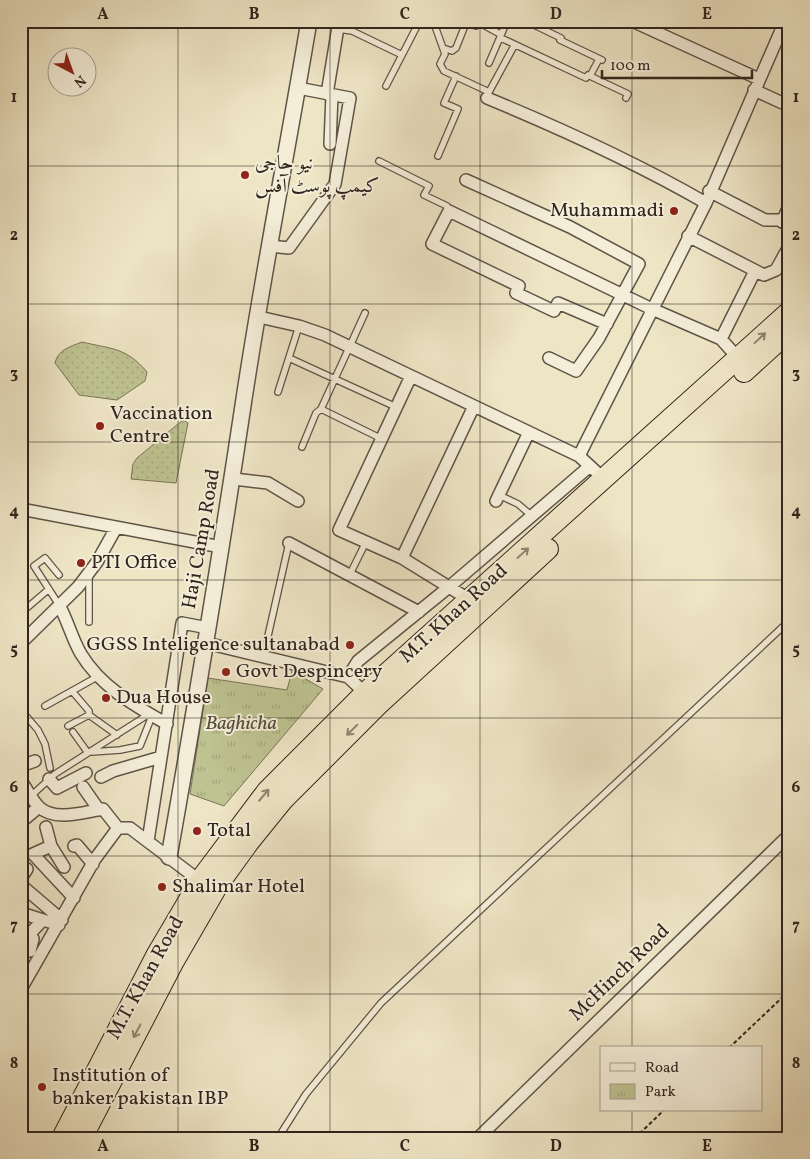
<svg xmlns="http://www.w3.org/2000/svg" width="810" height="1159" font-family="Vollkorn,Amiri,serif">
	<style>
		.grass { fill: url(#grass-dots); stroke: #787458 }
		.park { fill: url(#park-tufts); stroke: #787458 }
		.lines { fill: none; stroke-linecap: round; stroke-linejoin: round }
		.service-casing { stroke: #605448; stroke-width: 8 }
		.minor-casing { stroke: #605448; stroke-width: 14 }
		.tertiary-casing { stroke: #605448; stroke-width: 18 }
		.trunk-casing { stroke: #31241e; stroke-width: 22 }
		.path { stroke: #31241e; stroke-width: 2; stroke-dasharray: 4 2.5; stroke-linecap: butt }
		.service { stroke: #f4eed9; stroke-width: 5.5 }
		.minor { stroke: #f4eed9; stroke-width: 11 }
		.tertiary { stroke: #f4eed9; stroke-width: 15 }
		.trunk { stroke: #eee5c5; stroke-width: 20 }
		.oneway { stroke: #908472 }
		.grid { fill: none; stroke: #31241e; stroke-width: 1; stroke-opacity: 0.55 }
		.poi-dot { fill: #8f2418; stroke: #f4eed9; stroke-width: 2 }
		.labels { text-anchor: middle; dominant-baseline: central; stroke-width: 4; stroke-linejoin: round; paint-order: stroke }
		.poi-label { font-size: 20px; fill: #31241e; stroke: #f4eed9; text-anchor: start }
		.street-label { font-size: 20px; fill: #31241e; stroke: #f4eed9 }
		.park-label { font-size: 20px; font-style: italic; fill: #544c3b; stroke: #f4eed9 }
		.neatline { fill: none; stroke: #31241e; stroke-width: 2 }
		.grid-label { font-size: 16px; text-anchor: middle; font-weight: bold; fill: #31241e }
	</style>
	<defs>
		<pattern id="grass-dots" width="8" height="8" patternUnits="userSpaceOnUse" patternTransform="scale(1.25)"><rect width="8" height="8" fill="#bec391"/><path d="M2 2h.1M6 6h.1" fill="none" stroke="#a4a77d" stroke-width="1.8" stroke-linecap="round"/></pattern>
		<pattern id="park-tufts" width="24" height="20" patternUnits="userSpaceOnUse" patternTransform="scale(1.25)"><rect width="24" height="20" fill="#bec391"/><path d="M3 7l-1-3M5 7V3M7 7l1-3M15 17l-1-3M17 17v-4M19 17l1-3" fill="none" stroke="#a4a77d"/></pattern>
	</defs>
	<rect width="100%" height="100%" fill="#eee5c5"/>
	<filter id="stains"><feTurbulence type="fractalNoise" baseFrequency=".004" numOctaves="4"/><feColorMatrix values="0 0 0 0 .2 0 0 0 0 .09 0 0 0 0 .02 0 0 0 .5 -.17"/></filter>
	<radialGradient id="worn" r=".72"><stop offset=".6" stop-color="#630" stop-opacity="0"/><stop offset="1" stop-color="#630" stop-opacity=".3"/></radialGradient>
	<path class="grass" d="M82,342C111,349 126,347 147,372L145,381L117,400L79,395L55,363C58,350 69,347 82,342Z
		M183,420L188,423L176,483L131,479L133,464L137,458Z"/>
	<path class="park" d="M292,671L323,689L224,806L190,794L208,678L287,690Z"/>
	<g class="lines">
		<defs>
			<path id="service" d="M437,21L435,26L445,54L440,64L444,71L489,92L514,46
				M458,21L476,26L478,22L500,34
				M520,21L530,23L561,38L560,40L602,60
				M338,29L352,31L402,55
				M501,38L586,78L588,75L590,76L628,94L626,98
				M443,48L452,51L456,48L466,23
				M489,63L507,21
				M590,76L599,59
				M386,86L416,28
				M438,156L458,109L444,103L456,76
				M379,161L429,186L424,195L447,206L449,211
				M289,358L396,407
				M278,392L299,326
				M321,409L380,438
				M302,447L316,413L321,409L365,313
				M499,495L518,504L532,516
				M89,574V622
				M59,575L45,558L34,566L59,605
				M349,576L366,542
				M21,613L49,589
				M263,658L289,543
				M72,691L89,711V715
				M45,706L97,677
				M21,710L38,730L45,744L50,768
				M68,726L89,715L117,735
				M73,732L88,753
				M92,752L120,750L140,746L152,716
				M32,795L55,774L149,714
				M278,1138L306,1094L381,1003L789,621"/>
			<path id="minor" d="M632,21L759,79
				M754,90L789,106
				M327,94L339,21
				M487,98C562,129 635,162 706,203
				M330,144L332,95
				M466,180L570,227L639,264L599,338L576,371L549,358
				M709,191L765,220H779L789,225
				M782,222L789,206
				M688,236L764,275L776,270L787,250
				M270,246L289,248L335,184L350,98L298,88
				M259,317L299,326L325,335L579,456L605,480
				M607,324L558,303L554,311L516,293L519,286L432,244L449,211L652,309L721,339L738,358
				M721,339L755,271
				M579,456L706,203L785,21
				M234,479L268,483L298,501
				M496,501L529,432
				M21,509L221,547
				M289,543L419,612
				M402,558L339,530L411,376
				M470,600L402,558L474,406
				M59,605C68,621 72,639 81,654C101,687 134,705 167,724
				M21,643L78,587L97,562L116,528
				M206,643L348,677L368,696
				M348,677L358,661L449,587L590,466
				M21,766L35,761
				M101,777L113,771L161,757
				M49,779L57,788L86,773
				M21,781C27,789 32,800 39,807C55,822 84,812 103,809L118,828
				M83,787L99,810
				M21,822L39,807
				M46,827L51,846L64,867
				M148,841L182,623L208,628
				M51,846L33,854L74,898
				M74,846L77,845L93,864
				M21,878L27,869
				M21,885L62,920
				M21,913L59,925
				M30,933L33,939L30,951
				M21,943L43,920
				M21,989L95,859L118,828H130L200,881
				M478,1138L789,835"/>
			<path id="tertiary" d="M169,857C196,704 221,552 244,399C263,273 288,147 309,21"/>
			<path id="trunk" d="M744,372L789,331
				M62,1138L157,954L203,876L267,791L365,693L789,312
				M82,1138L174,961L218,885L249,842L283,800L378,705L548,549"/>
		</defs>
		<use href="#service" class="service-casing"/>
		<use href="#minor" class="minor-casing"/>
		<use href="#tertiary" class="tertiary-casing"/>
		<use href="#trunk" class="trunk-casing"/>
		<path class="path" d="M729,1048L789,991
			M635,1138L664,1110"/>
		<use href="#service" class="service"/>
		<use href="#minor" class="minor"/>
		<use href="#tertiary" class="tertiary"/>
		<use href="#trunk" class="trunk"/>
	</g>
	<defs><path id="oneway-shaft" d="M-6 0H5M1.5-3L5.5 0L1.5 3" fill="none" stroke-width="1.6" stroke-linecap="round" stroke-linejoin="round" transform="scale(1.25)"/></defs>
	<g class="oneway">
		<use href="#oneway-shaft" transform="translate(760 338) rotate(-43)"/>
		<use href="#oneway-shaft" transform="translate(523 553) rotate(-42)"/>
		<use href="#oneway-shaft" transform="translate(352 730) rotate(135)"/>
		<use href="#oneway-shaft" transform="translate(264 795) rotate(-50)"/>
		<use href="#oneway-shaft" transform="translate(137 1031) rotate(118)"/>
	</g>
	<path class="grid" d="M178,21V1138M330,21V1138M480,21V1138M632,21V1048M21,166H789M21,304H789M21,442H789M21,580H789M21,718H789M21,856H789M21,994H789M632,1110V1138"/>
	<g class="poi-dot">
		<circle cx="245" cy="175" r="5"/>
		<circle cx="674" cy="211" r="5"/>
		<circle cx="100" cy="426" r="5"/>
		<circle cx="81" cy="563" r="5"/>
		<circle cx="350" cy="645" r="5"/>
		<circle cx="226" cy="672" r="5"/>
		<circle cx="106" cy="698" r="5"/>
		<circle cx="197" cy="831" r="5"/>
		<circle cx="162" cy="887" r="5"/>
		<circle cx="42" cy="1087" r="5"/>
	</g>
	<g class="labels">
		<g class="poi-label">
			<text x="255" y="164">نیو حاجی<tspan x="255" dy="23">کیمپ پوسٹ آفس</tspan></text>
			<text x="664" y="211" text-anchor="end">Muhammadi</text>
			<text x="110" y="414">Vaccination<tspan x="110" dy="23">Centre</tspan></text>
			<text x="91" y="563">PTI Office</text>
			<text x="340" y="645" text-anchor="end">GGSS Inteligence sultanabad</text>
			<text x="236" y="672">Govt Despincery</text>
			<text x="116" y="698">Dua House</text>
			<text x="207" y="831">Total</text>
			<text x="172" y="887">Shalimar Hotel</text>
			<text x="52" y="1076">Institution of<tspan x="52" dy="23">banker pakistan IBP</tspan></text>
		</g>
		<g class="street-label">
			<text transform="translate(202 539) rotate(-80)">Haji Camp Road</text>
			<text transform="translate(454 614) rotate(-42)">M.T. Khan Road</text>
			<text transform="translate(620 973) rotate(-44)">McHinch Road</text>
			<text transform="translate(146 978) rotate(-61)">M.T. Khan Road</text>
		</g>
		<g class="park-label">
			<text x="241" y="724">Baghicha</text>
		</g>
	</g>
	<rect width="810" height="1159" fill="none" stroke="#eee5c5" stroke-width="55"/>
	<rect x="600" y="1046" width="162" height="65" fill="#f4eed9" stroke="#a69d8e"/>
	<rect x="610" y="1063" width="25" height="8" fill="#f4eed9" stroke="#a69d8e"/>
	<text x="645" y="1072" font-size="15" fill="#31241e">Road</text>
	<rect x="610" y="1084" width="25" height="15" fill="url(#park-tufts)" stroke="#a69d8e"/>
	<text x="645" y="1096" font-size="15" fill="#31241e">Park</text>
	<g transform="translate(72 72) rotate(139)"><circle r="24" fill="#f4eed9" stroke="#a69d8e"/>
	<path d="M0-4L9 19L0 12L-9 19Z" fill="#8f2418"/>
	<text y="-8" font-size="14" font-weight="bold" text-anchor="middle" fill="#31241e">N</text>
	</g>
	<path d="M602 70v8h150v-8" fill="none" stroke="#31241e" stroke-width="2.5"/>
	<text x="610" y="70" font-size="15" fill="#31241e" stroke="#f4eed9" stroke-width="4" paint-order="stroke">100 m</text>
	<rect x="28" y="28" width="754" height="1104" class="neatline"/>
	<g class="grid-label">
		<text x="103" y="19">A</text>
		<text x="254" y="19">B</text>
		<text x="405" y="19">C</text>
		<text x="556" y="19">D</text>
		<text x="707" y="19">E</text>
		<text x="14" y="102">1</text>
		<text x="796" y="102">1</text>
		<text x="14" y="240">2</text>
		<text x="796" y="240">2</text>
		<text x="14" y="378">3</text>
		<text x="796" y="378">3</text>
		<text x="14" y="516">4</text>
		<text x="796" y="516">4</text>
		<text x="14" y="654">5</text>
		<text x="796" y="654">5</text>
		<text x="14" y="792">6</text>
		<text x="796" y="792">6</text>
		<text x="14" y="930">7</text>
		<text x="796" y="930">7</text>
		<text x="14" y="1068">8</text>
		<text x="796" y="1068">8</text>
		<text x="103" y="1151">A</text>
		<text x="254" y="1151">B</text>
		<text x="405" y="1151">C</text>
		<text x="556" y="1151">D</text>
		<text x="707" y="1151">E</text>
	</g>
	<rect width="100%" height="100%" filter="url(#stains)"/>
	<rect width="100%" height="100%" fill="url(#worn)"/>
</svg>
